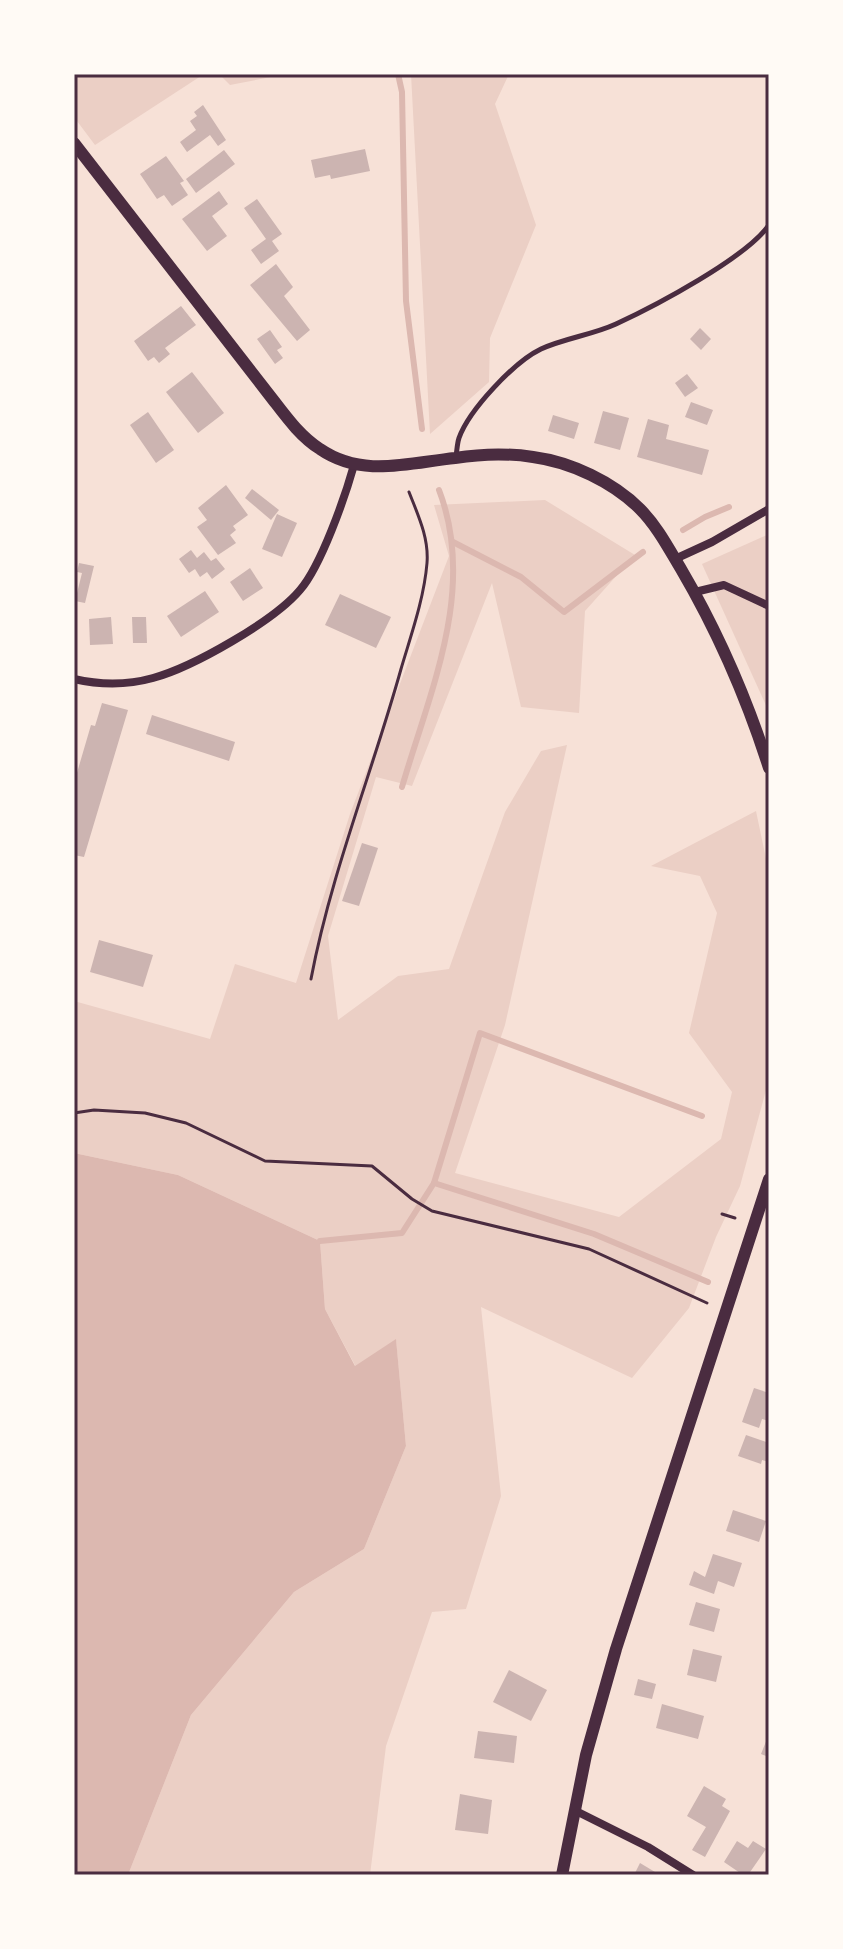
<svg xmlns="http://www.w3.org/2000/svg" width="843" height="1949" viewBox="0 0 843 1949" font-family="'Exo 2',sans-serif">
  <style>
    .green { fill: #ebcfc5 }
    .water { fill: #dcb8b0 }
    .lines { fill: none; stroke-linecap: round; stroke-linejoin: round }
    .stream { stroke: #dcb8b0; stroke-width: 6 }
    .building { fill: #ccb4b1 }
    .path { stroke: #4a2c40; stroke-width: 3 }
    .service { stroke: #4a2c40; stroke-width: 5 }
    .minor { stroke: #4a2c40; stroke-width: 8 }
    .secondary { stroke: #4a2c40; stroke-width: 12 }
    .neatline { fill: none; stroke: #4a2c40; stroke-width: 3 }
  </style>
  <rect width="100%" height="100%" fill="#f7e1d7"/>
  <!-- green -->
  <g class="green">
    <path d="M74 74H204L95 145 74 117Z"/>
    <path d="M219 74H286L230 85Z"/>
    <path d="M411 74H509L495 104 536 225 490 338 489 382 430 434Z"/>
    <path d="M545 500 635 555 585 611 579 713 521 707 492 583 412 786 376 777 328 936 338 1020 398 976 449 969 505 812 541 751 567 745 505 1025 455 1173 619 1217 721 1139 732 1092 689 1033 717 913 700 876 651 866 756 811 769 873V1079L740 1186 716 1237 689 1308 632 1378 481 1307 501 1496 466 1609 432 1612 386 1746 370 1875H128L191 1715 294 1592 364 1549 406 1446 396 1340 356 1367 325 1309 320 1241 178 1175 74 1153V1001L210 1039 235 964 296 983 350 814 449 556 434 505Z"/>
    <path d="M769 534V712L702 564Z"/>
  </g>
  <!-- water -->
  <path class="water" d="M74 1153 178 1175 320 1241 325 1309 355 1366 396 1339 406 1446 364 1549 294 1592 191 1715 128 1875H74Z"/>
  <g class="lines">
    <!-- stream -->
    <g class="stream">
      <path d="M398 74 402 92 406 301 422 429"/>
      <path d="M683 530 705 517 729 507"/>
      <path d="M453 542 521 577 564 612 643 552"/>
      <path d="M402 787C430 691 477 589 439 490"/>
      <path d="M434 1183 480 1033 702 1116"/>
      <path d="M320 1241 402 1233 434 1183 594 1234 708 1282"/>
    </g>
  </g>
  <!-- building -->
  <g class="building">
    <path d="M203 105 226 140 218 146 210 135 187 152 180 142 196 130 190 121 197 116 194 112Z"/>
    <path d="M365 149 370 171 331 179 330 175 315 178 311 160Z"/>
    <path d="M224 150 235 164 196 193 186 179Z"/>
    <path d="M166 156 184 181 180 183 188 195 172 206 164 195 157 199 140 174Z"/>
    <path d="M219 191 228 204 212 216 227 236 207 251 182 219Z"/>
    <path d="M257 199 282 234 272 241 279 251 261 264 251 250 266 239 244 208Z"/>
    <path d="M276 264 293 287 284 296 310 330 297 341 250 285Z"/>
    <path d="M181 306 196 325 165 348 170 354 159 363 154 357 148 361 134 341Z"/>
    <path d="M700 328 711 339 701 350 690 339Z"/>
    <path d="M270 330 282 347 277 350 283 358 275 364 257 339Z"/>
    <path d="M192 372 224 413 198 433 166 392Z"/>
    <path d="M687 374 698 388 685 397 675 383Z"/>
    <path d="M691 402 713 410 707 425 685 417Z"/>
    <path d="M603 411 629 418 620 450 594 443Z"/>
    <path d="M148 412 174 450 156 463 130 425Z"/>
    <path d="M553 415 579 423 574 439 548 431Z"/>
    <path d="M648 419 669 425 666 439 709 450 702 475 637 457Z"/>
    <path d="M226 485 248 515 233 526 236 530 230 535 236 543 218 555 197 527 207 520 198 508Z"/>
    <path d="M252 489 279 510 271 520 245 498Z"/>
    <path d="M277 514 297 523 282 557 262 549Z"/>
    <path d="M191 550 197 558 204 552 211 561 216 558 225 569 212 579 207 572 200 577 195 569 189 573 179 559Z"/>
    <path d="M79 563 94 566 85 603 75 601 82 573 77 572Z"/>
    <path d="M250 568 263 588 243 601 230 582Z"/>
    <path d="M205 591 219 612 181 637 167 616Z"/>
    <path d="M340 594 391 617 376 648 325 625Z"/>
    <path d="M111 617 113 644 90 645 89 619Z"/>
    <path d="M132 617H146L147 643H133Z"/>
    <path d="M102 703 128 710 84 857 74 855V783L91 725 95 726Z"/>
    <path d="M152 715 235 742 229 761 146 734Z"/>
    <path d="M362 843 378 848 359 906 342 901Z"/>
    <path d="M99 940 153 955 143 987 90 972Z"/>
    <path d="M754 1388 769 1393V1421L762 1419 759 1428 742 1422Z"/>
    <path d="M746 1435 769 1443V1462L762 1460 761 1464 738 1456Z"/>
    <path d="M733 1510 766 1521 759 1542 726 1531Z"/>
    <path d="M713 1554 742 1563 734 1587 718 1581 714 1594 689 1585 694 1571 705 1577Z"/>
    <path d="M696 1602 720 1609 714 1632 689 1625Z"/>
    <path d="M693 1649 722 1656 716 1682 687 1675Z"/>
    <path d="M509 1670 547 1690 531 1721 493 1702Z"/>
    <path d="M638 1679 656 1684 652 1699 634 1695Z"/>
    <path d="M662 1704 704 1716 698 1739 656 1728Z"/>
    <path d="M478 1731 517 1736 514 1763 474 1758Z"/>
    <path d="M769 1734V1757L761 1754Z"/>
    <path d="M704 1786 726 1799 722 1806 730 1811 705 1857 692 1850 706 1827 687 1816Z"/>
    <path d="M460 1794 492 1800 488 1834 455 1830Z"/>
    <path d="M737 1841 748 1848 753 1841 766 1849 748 1875H743L724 1862Z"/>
    <path d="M640 1863 660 1875H634Z"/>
  </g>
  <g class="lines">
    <!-- path -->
    <g class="path">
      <path d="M311 979C331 873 372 773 401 669 411 635 424 599 427 563 429 538 418 515 409 492"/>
      <path d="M74 1113 94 1110 145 1113 186 1123 265 1161 372 1166 412 1199 432 1211 589 1249 707 1303"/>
      <path d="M722 1214 735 1218"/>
    </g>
    <!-- service -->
    <path class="service" d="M456 456C457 451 457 444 459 438 469 410 514 362 541 349 565 338 592 335 616 324 655 306 746 258 769 225"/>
    <!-- minor -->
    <g class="minor">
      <path d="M675 559 712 542 769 509"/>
      <path d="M695 592 724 585 769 606"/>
      <path d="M74 679C100 685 128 685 153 678 193 667 274 621 300 590 321 566 345 497 354 465"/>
      <path d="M574 1810 648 1847 693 1875"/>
    </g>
    <!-- secondary -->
    <g class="secondary">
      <path d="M74 143 274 401C287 418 301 437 320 449 362 478 408 463 455 458 480 454 507 453 533 457 571 462 613 482 640 509 657 526 669 549 681 569 718 632 747 699 769 768"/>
      <path d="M562 1875 586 1755 616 1649 769 1179"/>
    </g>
  </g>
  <!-- border -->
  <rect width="843" height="1949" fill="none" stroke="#fffaf5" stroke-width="152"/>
  <rect x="76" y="76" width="691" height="1797" class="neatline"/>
</svg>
